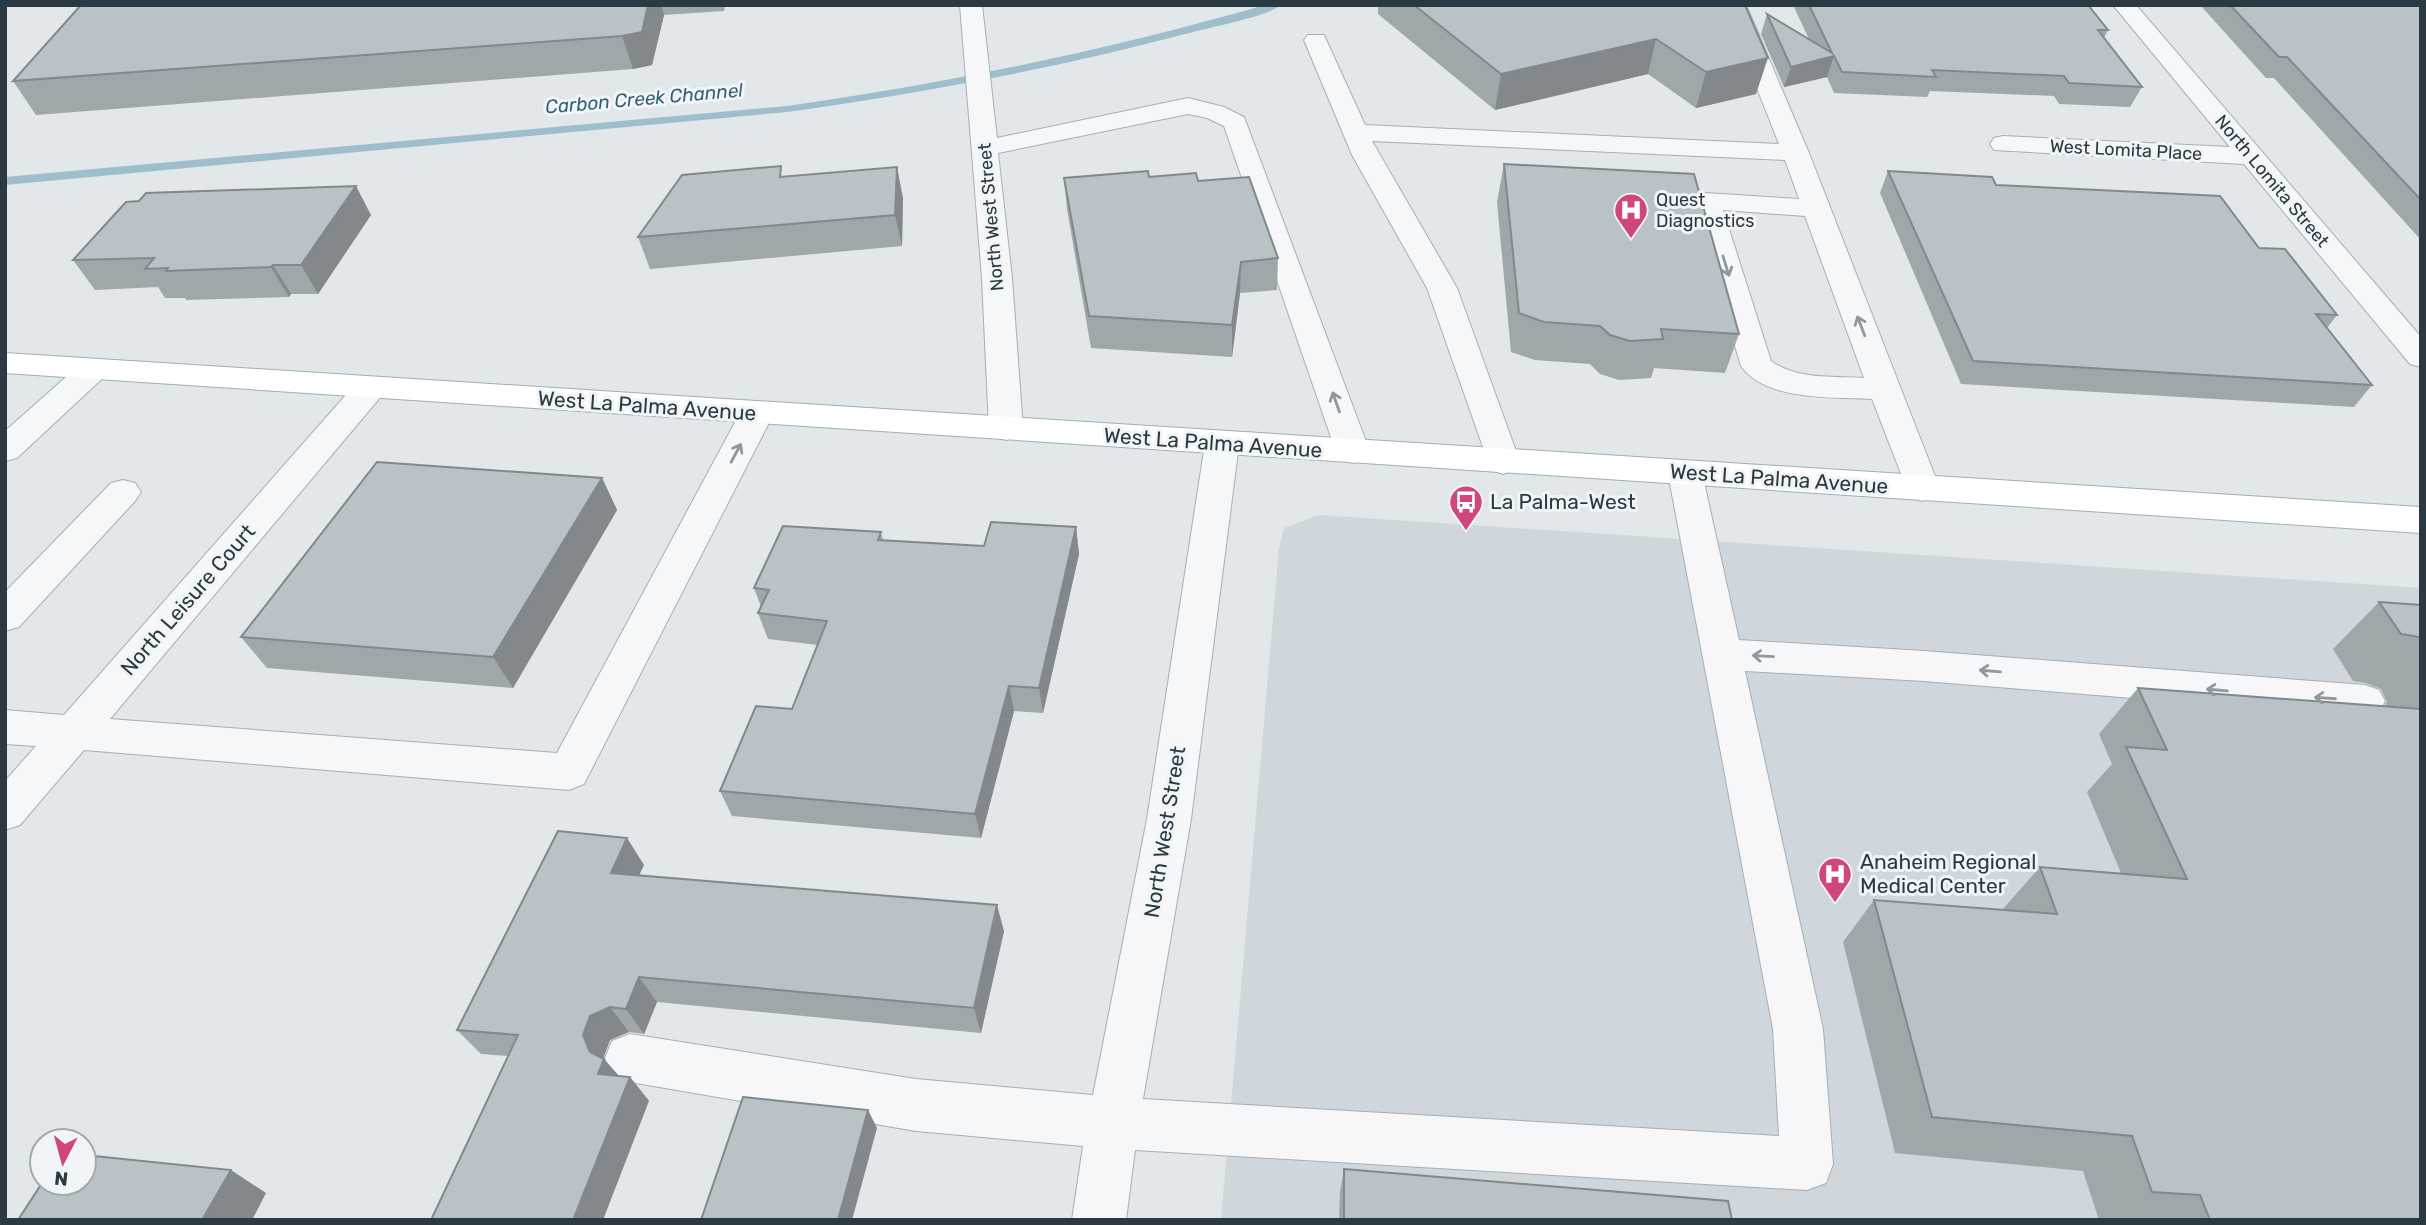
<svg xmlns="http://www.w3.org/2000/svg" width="2426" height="1225" viewBox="0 0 2426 1225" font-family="Rubik,sans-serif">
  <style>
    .built { fill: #d0d7dc }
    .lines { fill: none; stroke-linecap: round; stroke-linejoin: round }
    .stream { fill: #9dbeca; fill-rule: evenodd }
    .minor-casing { stroke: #a7afb4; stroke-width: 2 }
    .major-casing { stroke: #a1aeb6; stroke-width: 2 }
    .minor { fill: #f5f7f8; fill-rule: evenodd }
    .major { fill: #fff; fill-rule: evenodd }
    .wall { fill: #9fa7ab }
    .shaded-wall { fill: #82888b }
    .building { fill: #b9c2c7; stroke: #82888b; stroke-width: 2 }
    .oneway { stroke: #90989d }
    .labels { text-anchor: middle; stroke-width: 6; stroke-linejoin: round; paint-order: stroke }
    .far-street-label { font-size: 18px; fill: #2a3942; stroke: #f1f5f8 }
    .far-poi-label { font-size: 18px; fill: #2a3942; stroke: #f1f5f8; text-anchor: start }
    .far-water-label { font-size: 19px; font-style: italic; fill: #346176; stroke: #f1f5f8 }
    .street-label { font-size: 21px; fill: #2a3942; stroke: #f1f5f8 }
    .poi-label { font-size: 21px; fill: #2a3942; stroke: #f1f5f8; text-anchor: start }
  </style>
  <rect width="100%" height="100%" fill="#e2e7ea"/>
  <!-- built -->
  <path class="built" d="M1319 515 2421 588V1220H1221L1279 548 1284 528Z"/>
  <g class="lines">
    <!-- stream -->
    <path class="stream" d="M1265 5H1282C1262 18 1210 27 1185 34 1054 69 921 93 787 112L5 185V177L787 106C949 83 1108 50 1265 5Z"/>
    <!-- minor casing -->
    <g class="minor-casing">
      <g id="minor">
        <path d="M960 5H982L997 138 1188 98 1224 107 1244 117 1370 452 1365 460 1353 463 1341 460 1336 452 1224 126 1207 118 1188 114 998 153 1012 278 1023 429 1018 437 1006 440 994 437 989 429 982 278Z"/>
        <path d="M1724 5H1746L1809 153 1940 489 1934 497 1922 501 1910 497 1872 399C1833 397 1765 401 1741 366L1692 201 1696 195 1706 193 1799 199 1785 160 1372 141 1457 288 1520 462 1515 470 1503 474 1491 470 1427 288 1352 155 1304 40 1308 35H1324L1365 125 1779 144ZM1723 210 1805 216 1864 378C1833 376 1798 380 1771 361Z"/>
        <path d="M2113 5H2136L2421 337V367L2410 364 2244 164 1994 150 1990 144 1994 138 2003 136 2230 147Z"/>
        <path d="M94 359 105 362 110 369 105 376 17 458 5 461V431L83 362Z"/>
        <path d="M371 377 383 380 387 387 383 394 110 719 557 753 740 413 745 405 757 402 769 405 774 413 584 784 569 790 84 750 20 825 5 830V781L36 746 5 744V710L64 715 359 380Z"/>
        <path d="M1222 433 1234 436 1239 444 1191 819 1143 1099 1779 1136 1773 1029 1668 473 1673 465 1685 461 1697 465 1702 473 1739 640 1924 651 2365 685 2379 690 2385 701 2379 712 2365 717 1924 681 1745 671 1823 1029 1833 1164 1826 1183 1807 1190 1135 1150 1126 1220H1072L1083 1146 916 1131 630 1082 612 1075 605 1058 612 1041 630 1034 916 1079 1093 1095 1147 819 1205 444 1210 436Z"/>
        <path d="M123 480 135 483 141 492 135 501 19 627 5 631V592L111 483Z"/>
      </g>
    </g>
    <!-- major casing -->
    <g class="major-casing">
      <path id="major" d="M5 353 2421 507V533L5 373Z"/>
    </g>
    <!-- minor -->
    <use href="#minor" class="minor"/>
    <!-- major -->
    <use href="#major" class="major"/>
  </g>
  <!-- wall -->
  <g class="wall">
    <path d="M81 5H725L724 11 664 15 652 65 633 69 36 115 13 81Z"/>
    <path d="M1378 5H1745L1756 94 1696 108 1648 74 1495 110 1378 14Z"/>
    <path d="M1793 5H2088L2108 30 2104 38 2142 87 2130 107 2059 104 2054 96 1930 91 1927 97 1834 93 1827 77 1784 87 1761 34 1767 14 1809 39Z"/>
    <path d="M2200 5H2421V240L2274 78H2266Z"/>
    <path d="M1504 164 1739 334 1725 373 1654 368 1651 378 1619 380 1600 374 1590 364 1535 360 1511 352 1497 202Z"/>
    <path d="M1888 171 1996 185 2259 248 2337 315 2327 328 2372 385 2354 407 1961 384 1880 193Z"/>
    <path d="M783 177 903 198 902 246 650 269 638 237Z"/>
    <path d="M1149 177 1198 181 1278 258 1277 290 1240 293 1232 357 1091 348 1067 209 1064 178Z"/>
    <path d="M371 215 318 294H291L289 297 186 300 185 298H165L158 287 95 290 73 260Z"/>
    <path d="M602 478 617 510 513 688 267 668 241 637Z"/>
    <path d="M1076 527 1079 554 1043 713 1014 711 981 838 732 816 720 791 792 709 818 645 768 639 758 613 761 607 754 588 881 532 883 540 984 546Z"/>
    <path d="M2379 602 2421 605V1220H2099L2083 1171 1895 1153 1843 942 1874 900 2002 910 2040 867 2121 873 2087 792 2112 764 2099 734 2138 688 2385 706 2387 702 2381 689 2366 683 2353 681 2333 649Z"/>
    <path d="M644 865 639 875 1004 931 981 1033 657 1002 644 1034 629 1032 610 1040 603 1058 619 1076 630 1077 649 1101 508 1056 481 1054 457 1030Z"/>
    <path d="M1344 1169 1732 1220H1339L1340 1192Z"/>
  </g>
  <!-- shaded-wall -->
  <g class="shaded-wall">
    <path d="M648 5H661L664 15 652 65 633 69 622 36Z"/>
    <path d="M1656 39 1648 74 1495 110 1501 74Z"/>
    <path d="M1834 56 1827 77 1784 87 1791 67Z"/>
    <path d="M1768 58 1756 94 1696 108 1706 72Z"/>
    <path d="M897 167 903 198 902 246 895 215Z"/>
    <path d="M356 186 371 215 318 294 301 265Z"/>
    <path d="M1241 262 1240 293 1232 357V325Z"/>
    <path d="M273 265 291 294 289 297 271 267Z"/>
    <path d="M602 478 617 510 513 688 493 657Z"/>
    <path d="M1076 527 1079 554 1043 713 1039 688Z"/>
    <path d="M1009 686 1014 711 981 838 975 814Z"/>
    <path d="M627 838 644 865 628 899 611 873Z"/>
    <path d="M997 905 1004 931 981 1033 974 1008Z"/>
    <path d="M639 977 657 1002 644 1034 626 1009Z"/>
    <path d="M610 1007 629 1032 610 1040 603 1059H604L624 1082 598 1074 583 1035 590 1016Z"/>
    <path d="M630 1077 649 1101 603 1220H573Z"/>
    <path d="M868 1110 877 1128 852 1220H838Z"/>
    <path d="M231 1170 266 1193 252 1220H202Z"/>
  </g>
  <!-- building -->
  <g class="building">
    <path d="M81 5H648L642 32 622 36 13 81Z"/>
    <path d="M1414 5H1745L1768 58 1706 72 1656 39 1501 74Z"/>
    <path d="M1809 5H2088L2108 30H2098L2142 87 2069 83 2064 76 1932 70 1936 77 1842 72 1834 56 1791 67 1767 14 1832 53Z"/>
    <path d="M2230 5H2421V200L2287 57H2279Z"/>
    <path d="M1504 164 1694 174 1739 334 1661 329 1663 339 1630 341 1610 335 1600 326 1544 322 1519 313Z"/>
    <path d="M781 166 780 177 897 167 895 215 638 237 682 175Z"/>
    <path d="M1148 171 1149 177 1196 173 1198 181 1249 177 1278 258 1241 262 1232 325 1089 316 1064 178Z"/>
    <path d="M1888 171 1992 177 1996 185 2220 196 2259 248 2285 249 2337 315 2316 314 2372 385 1973 361Z"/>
    <path d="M356 186 301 265H273L271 267 166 271 168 268 145 269 154 258 73 260 126 202 139 201 146 193Z"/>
    <path d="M377 462 602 478 493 657 241 637Z"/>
    <path d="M991 522 1076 527 1039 688 1009 686 975 814 720 791 756 706 792 709 827 621 758 613 769 590 754 588 783 526 881 532 878 540 984 546Z"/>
    <path d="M2379 602 2421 605V638L2414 636 2401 634Z"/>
    <path d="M2138 688 2421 709V1220H2210L2200 1195 2152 1192 2132 1136 1932 1117 1874 900 2057 914 2040 867 2187 879 2126 747 2167 750Z"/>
    <path d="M558 831 627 838 611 873 997 905 974 1008 639 977 626 1009 610 1007 590 1016 583 1035 590 1052 604 1059 598 1074 630 1077 573 1220H431L518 1035 457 1030Z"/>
    <path d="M743 1097 868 1110 838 1220H701Z"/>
    <path d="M84 1155 231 1170 202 1220H18L42 1183H84Z"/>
    <path d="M1344 1169 1728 1201 1732 1220H1344Z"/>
  </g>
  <!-- one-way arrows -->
  <defs><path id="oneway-shaft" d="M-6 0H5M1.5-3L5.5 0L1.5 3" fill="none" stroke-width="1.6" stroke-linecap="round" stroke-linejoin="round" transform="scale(1.75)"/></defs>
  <g class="oneway">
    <use href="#oneway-shaft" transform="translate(1726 266) rotate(73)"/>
    <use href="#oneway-shaft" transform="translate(1861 326) rotate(-111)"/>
    <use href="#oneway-shaft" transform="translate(1336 402) rotate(-109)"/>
    <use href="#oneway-shaft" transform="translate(736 453) rotate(-62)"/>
    <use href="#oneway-shaft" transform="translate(1763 656) rotate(-177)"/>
    <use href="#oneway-shaft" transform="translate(1990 671) rotate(-175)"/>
    <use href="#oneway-shaft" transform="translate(2217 690) rotate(-175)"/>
    <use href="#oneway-shaft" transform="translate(2325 698) rotate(-176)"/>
  </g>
  <!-- icons -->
  <defs>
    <g id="hospital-pin" transform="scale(1.75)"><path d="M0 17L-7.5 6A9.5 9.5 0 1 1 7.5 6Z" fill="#cf477c" stroke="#f1f5f8"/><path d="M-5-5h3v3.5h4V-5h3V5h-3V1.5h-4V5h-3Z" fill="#fff"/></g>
    <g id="bus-pin" transform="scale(1.75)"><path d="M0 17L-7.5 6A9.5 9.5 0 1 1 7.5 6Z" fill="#cf477c" stroke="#f1f5f8"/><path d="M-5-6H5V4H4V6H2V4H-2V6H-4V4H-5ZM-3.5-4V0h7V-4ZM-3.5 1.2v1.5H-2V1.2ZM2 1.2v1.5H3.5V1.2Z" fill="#fff"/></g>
  </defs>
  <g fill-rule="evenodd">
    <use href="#hospital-pin" x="1631" y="210"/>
    <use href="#bus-pin" x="1466" y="502"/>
    <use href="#hospital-pin" x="1835" y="874"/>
  </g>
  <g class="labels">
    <!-- far-street labels -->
    <g class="far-street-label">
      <text transform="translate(2126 150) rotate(3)" y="6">West Lomita Place</text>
      <text transform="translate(2272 181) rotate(50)" y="6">North Lomita Street</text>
      <text transform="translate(991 217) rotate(-95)" y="6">North West Street</text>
    </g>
    <!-- far-poi labels -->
    <g class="far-poi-label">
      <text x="1656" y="206">Quest<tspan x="1656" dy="21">Diagnostics</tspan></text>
    </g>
    <!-- far-water labels -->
    <g class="far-water-label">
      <text transform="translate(644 98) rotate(-5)" y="7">Carbon Creek Channel</text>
    </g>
    <!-- street labels -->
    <g class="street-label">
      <text transform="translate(647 406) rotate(4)" y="7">West La Palma Avenue</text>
      <text transform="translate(1213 443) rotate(4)" y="7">West La Palma Avenue</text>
      <text transform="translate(1779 479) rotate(4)" y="7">West La Palma Avenue</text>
      <text transform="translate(188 600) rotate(-49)" y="7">North Leisure Court</text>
      <text transform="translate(1165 832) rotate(-81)" y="7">North West Street</text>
    </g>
    <!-- poi labels -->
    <g class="poi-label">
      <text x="1490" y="509">La Palma-West</text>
      <text x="1860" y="869">Anaheim Regional<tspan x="1860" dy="24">Medical Center</tspan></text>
    </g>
  </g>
  <!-- border -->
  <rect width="2426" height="1225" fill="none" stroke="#2a3942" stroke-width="14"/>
  <!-- north arrow -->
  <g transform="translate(63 1162) rotate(186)"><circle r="33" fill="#f1f5f8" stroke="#a1aaaf" stroke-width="2"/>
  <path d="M0-5L12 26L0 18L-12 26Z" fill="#cf477c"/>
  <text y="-10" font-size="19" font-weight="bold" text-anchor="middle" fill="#2a3942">N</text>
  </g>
</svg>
